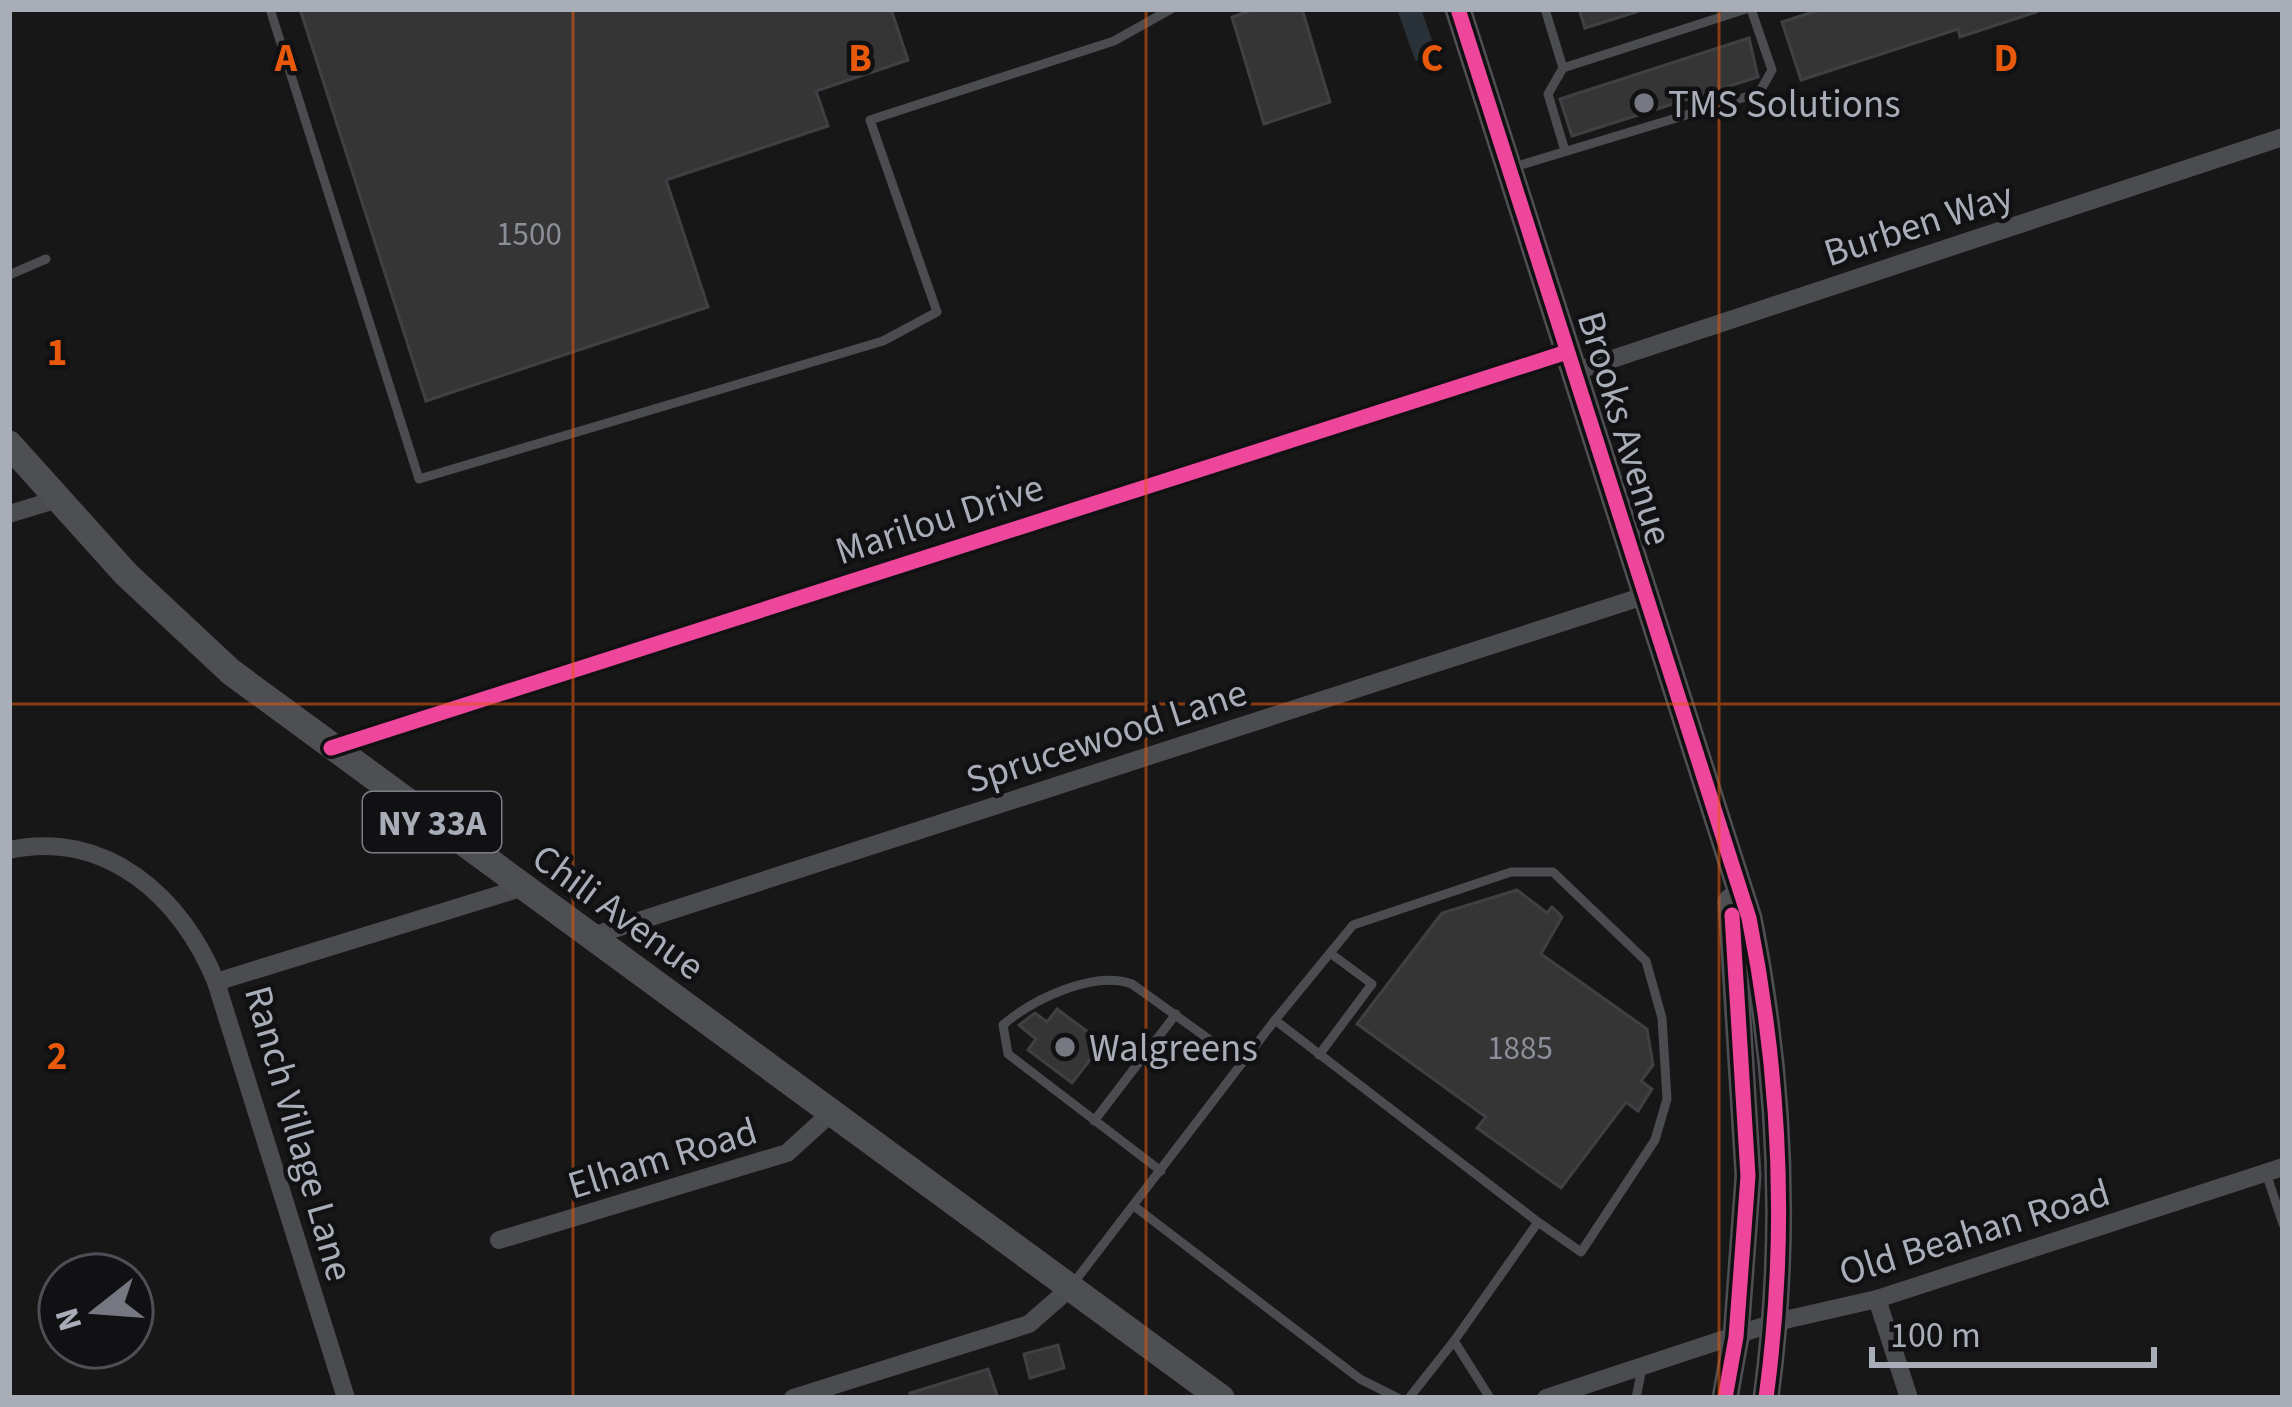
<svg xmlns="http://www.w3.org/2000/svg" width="2292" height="1407" viewBox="0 0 2292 1407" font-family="'Source Sans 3',sans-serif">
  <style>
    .water { fill: #2a3239 }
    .building { fill: #353536; stroke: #3f4043; stroke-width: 3 }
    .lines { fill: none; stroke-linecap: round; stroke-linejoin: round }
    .lane { stroke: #4b4c50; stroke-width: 9 }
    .street { stroke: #4b4c50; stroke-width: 18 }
    .primary { stroke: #4d4f52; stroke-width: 27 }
    .cycleway-casing { stroke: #111113; stroke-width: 22 }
    .cycleway { stroke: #ed469a; stroke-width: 15 }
    .grid { fill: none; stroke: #e8590c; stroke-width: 3; stroke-opacity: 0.55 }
    .poi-dot { fill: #757880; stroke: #111113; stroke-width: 4.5 }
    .labels { text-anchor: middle; stroke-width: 9; stroke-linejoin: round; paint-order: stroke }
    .number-label { font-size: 33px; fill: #8b8f98 }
    .shield { fill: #111113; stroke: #7b7e86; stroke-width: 3 }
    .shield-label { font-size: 36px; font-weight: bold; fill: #a8adb8 }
    .poi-label { font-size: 39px; fill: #a8adb8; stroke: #111113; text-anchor: start }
    .street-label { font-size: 39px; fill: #a8adb8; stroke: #111113 }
    .grid-label { font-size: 39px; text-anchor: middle; font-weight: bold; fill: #e8590c; stroke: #111113; stroke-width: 9; stroke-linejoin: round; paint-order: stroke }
  </style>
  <rect width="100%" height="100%" fill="#171717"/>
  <!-- water -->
  <path class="water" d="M1397 9H1421L1433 43V63L1415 60Z"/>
  <!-- building -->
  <g class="building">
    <path d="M300 9H891L908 60 816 91 828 126 666 180 708 307 426 401Z"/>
    <path d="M1256 9H1302L1330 102 1264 124 1232 17Z"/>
    <path d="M1579 9H1635L1636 12 1585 28Z"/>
    <path d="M1822 9H2035L2036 12 1960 37 1958 29 1801 80 1782 22Z"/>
    <path d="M1749 38 1758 77 1572 136 1560 99Z"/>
    <path d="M1517 890 1547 913 1552 907 1562 917 1541 954 1647 1029 1653 1065 1641 1081 1652 1089 1638 1111 1626 1102 1561 1188 1477 1128 1486 1117 1357 1024 1442 913Z"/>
    <path d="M1057 1009 1103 1043 1072 1083 1028 1050 1036 1039 1019 1025 1035 1013 1047 1022Z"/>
    <path d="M1058 1345 1064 1368 1030 1378 1024 1354Z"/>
    <path d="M988 1369 998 1398H911L910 1393Z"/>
  </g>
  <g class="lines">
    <!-- lane -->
    <g class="lane">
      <path d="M270 9 419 479 883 341 937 312 870 120 1114 41 1171 9"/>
      <path d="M1545 9 1563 68 1548 94 1565 151"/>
      <path d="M1563 68 1746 9"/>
      <path d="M1514 167 1759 93 1772 70 1751 9"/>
      <path d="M9 275 46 259"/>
      <path d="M1275 1020 1353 925 1511 872H1553L1646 961 1662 1018 1667 1099 1655 1140 1581 1252 1538 1222"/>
      <path d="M1319 1055 1372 984 1330 953"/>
      <path d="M1094 1121 1176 1014"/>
      <path d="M1161 1171 1008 1054 1003 1025C1033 999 1094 970 1132 984L1242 1063"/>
      <path d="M2266 1173 2283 1224"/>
      <path d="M1134 1206 1360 1379 1398 1398"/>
      <path d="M1072 1285 1275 1020 1538 1222 1454 1341 1490 1398"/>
      <path d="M1409 1398 1454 1341"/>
      <path d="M1636 1398 1642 1368"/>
    </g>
    <!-- street -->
    <g class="street">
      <path d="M1573 372 2283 137"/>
      <path d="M9 514 58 499"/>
      <path d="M331 748 1567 352"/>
      <path d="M9 850C106 829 182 897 216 982L346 1398"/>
      <path d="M589 937 1644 596"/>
      <path d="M216 982 521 888"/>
      <path d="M499 1240 787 1153 831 1113"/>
      <path d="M1877 1299 1909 1398"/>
      <path d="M793 1398 1029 1324 1069 1289"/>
      <path d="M1546 1398 1776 1322 1877 1299 2283 1167"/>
    </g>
    <!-- primary -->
    <g class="primary">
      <path d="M1458 9 1749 918C1781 1078 1788 1236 1766 1398"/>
      <path d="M9 444 126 574 231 672 1221 1398"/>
      <path d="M1725 1398 1736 1337 1748 1176 1731 902"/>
    </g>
    <!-- cycleway casing -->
    <g class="cycleway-casing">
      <g id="cycleway">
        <path d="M1458 9 1749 918C1781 1078 1788 1236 1766 1398"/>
        <path d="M331 748 1567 352"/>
        <path d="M1725 1398 1736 1337 1748 1176 1732 915"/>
      </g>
    </g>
    <!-- cycleway -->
    <use href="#cycleway" class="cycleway"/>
  </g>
  <!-- grid -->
  <path class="grid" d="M573 9V1398M1146 9V1398M1719 9V1398M9 704H2283"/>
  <!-- markers -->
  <g class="poi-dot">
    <circle cx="1644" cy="103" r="12"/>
    <circle cx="1065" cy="1047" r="12"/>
  </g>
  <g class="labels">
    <!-- number labels -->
    <g class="number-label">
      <text x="529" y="245">1500</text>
      <text x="1520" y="1059">1885</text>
    </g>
    <!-- shield labels -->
    <rect class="shield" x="363" y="792" width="138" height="60" rx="9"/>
    <g class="shield-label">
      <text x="432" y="835">NY 33A</text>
    </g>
    <!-- poi labels -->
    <g class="poi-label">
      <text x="1668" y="117">TMS Solutions</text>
      <text x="1089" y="1061">Walgreens</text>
    </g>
    <!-- street labels -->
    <g class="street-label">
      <text transform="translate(1918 223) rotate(-18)" y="14">Burben Way</text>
      <text transform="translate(1626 428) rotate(73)" y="14">Brooks Avenue</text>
      <text transform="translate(939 518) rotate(-18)" y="14">Marilou Drive</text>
      <text transform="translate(1106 735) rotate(-18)" y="14">Sprucewood Lane</text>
      <text transform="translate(619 911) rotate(36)" y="14">Chili Avenue</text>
      <text transform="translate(300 1133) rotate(74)" y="14">Ranch Village Lane</text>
      <text transform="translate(662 1157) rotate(-17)" y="14">Elham Road</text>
      <text transform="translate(1974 1231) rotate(-17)" y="14">Old Beahan Road</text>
    </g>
  </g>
  <g class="grid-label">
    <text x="286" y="71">A</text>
    <text x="860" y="71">B</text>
    <text x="1432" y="71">C</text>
    <text x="2006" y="71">D</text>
    <text x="57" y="365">1</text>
    <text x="57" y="1069">2</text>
  </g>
  <!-- border -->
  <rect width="2292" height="1407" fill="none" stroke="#a8adb8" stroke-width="24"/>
  <!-- north arrow -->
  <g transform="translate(96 1311) rotate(253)"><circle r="57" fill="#111113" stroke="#4d4f55" stroke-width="3"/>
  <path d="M0-9L21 45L0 30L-21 45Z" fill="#757880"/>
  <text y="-18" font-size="33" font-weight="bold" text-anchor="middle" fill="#a8adb8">N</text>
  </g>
  <!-- scale -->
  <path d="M1872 1347v18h282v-18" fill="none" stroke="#a8adb8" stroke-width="6"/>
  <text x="1890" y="1347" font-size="36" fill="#a8adb8" stroke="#111113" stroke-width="9" paint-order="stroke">100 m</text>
</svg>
